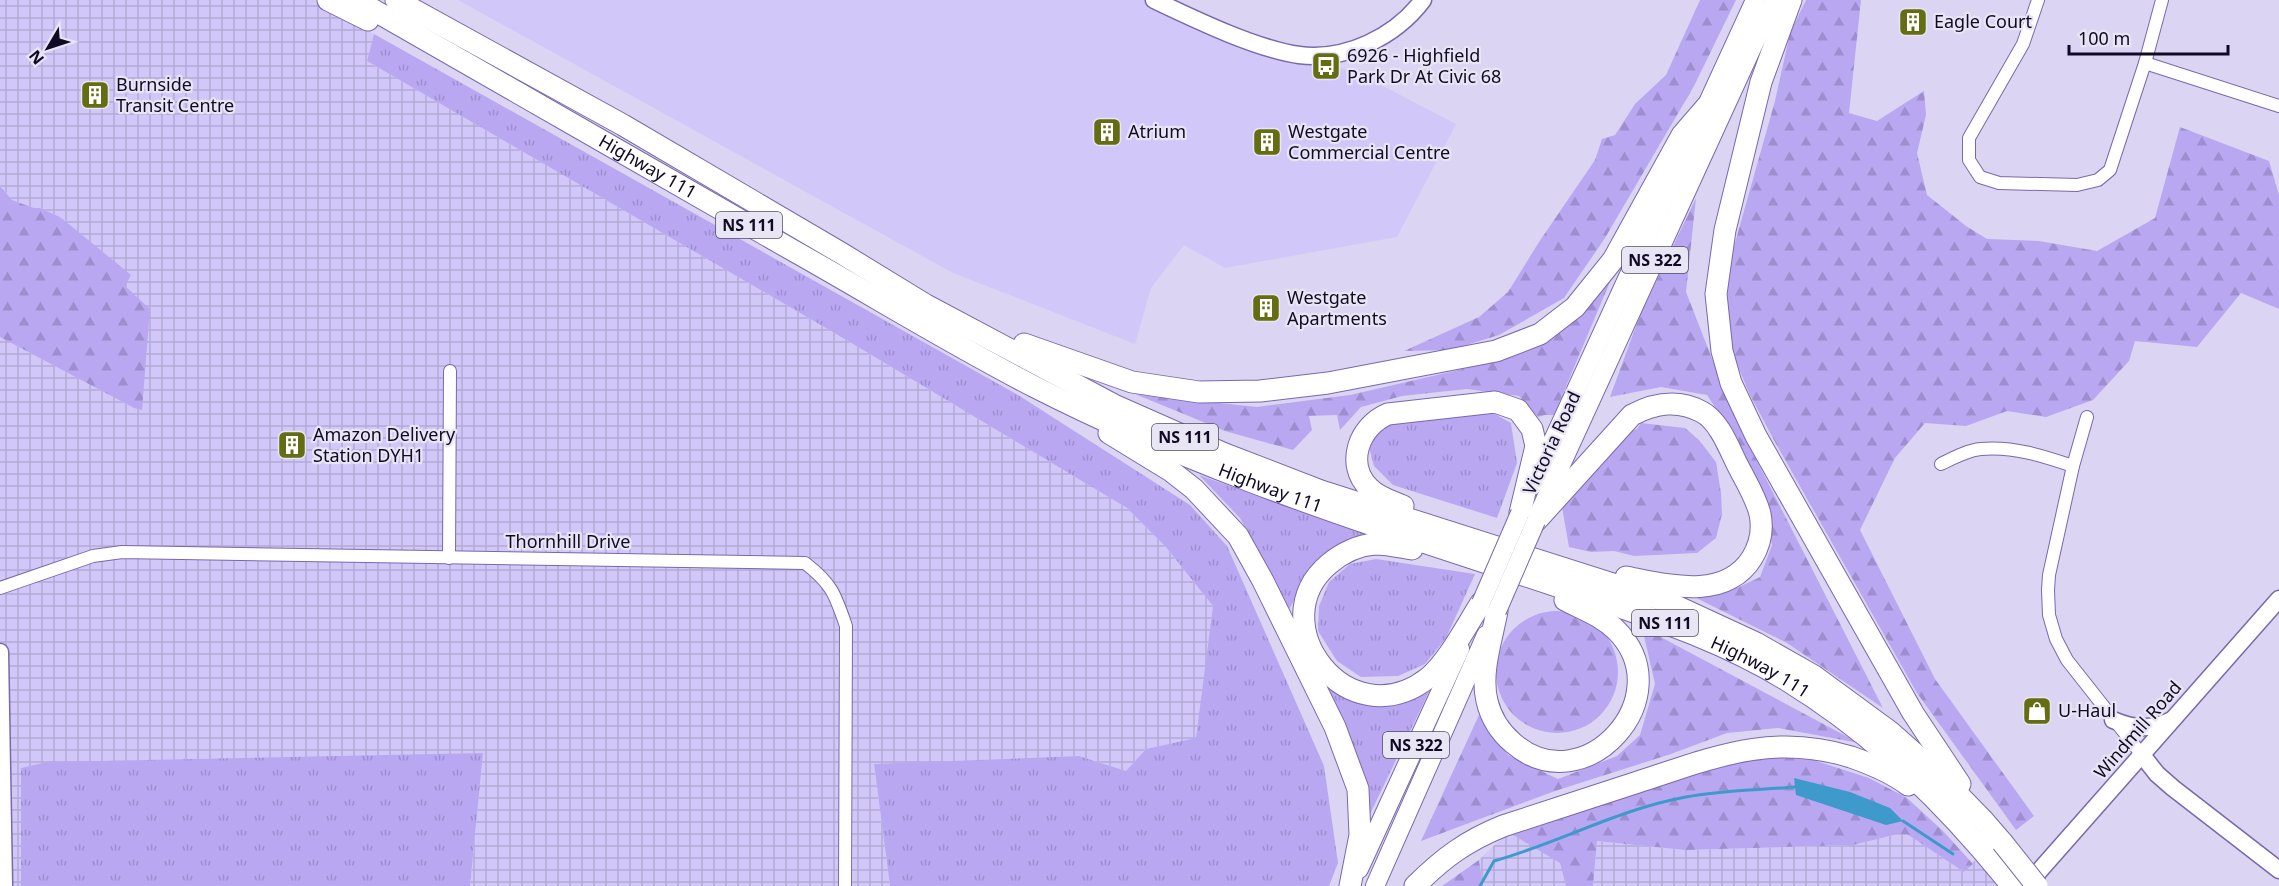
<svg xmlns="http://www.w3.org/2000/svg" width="2279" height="886" viewBox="0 0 2279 886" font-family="'Noto Sans',sans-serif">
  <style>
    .built { fill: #d2c7f9 }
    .industrial { fill: url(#industrial-grid) }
    .grass { fill: url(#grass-tufts) }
    .forest { fill: url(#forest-firs) }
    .water { fill: #3d9aca }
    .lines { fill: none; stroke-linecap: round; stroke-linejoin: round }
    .stream { stroke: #3d9aca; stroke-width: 3 }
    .street-casing { stroke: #7a68ac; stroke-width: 14 }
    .secondary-casing { stroke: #7a68ac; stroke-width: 19 }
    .primary-casing { stroke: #7a68ac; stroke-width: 20 }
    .highway-casing { stroke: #7a68ac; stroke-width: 23 }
    .street { stroke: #fff; stroke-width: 12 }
    .secondary { stroke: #fff; stroke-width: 16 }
    .primary { stroke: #fff; stroke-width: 18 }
    .highway { stroke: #fff; stroke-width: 21 }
    .primary-bridge-casing { stroke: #7a68ac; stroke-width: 20; stroke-linecap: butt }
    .highway-bridge-casing { stroke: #7a68ac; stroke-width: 23; stroke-linecap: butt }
    .primary-bridge { stroke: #fff; stroke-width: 18 }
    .highway-bridge { stroke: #fff; stroke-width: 21 }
    .labels { text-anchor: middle; stroke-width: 4.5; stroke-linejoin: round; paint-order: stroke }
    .shield { fill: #e8e5f4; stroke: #524c62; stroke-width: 1.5 }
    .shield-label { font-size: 16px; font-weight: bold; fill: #120a24 }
    .poi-label { font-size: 18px; fill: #120a24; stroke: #e8e5f4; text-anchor: start }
    .street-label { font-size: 18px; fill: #120a24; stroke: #e8e5f4 }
  </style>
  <defs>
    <pattern id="industrial-grid" width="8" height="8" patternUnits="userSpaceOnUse" patternTransform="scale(1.5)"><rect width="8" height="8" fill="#d2c7f9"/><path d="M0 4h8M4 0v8" fill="none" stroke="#b3aad5"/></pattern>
    <pattern id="grass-tufts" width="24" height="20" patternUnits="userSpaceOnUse" patternTransform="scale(1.5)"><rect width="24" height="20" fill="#b9a7f2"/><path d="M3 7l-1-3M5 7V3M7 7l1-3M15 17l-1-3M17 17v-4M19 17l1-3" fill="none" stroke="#9e8ecf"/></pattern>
    <pattern id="forest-firs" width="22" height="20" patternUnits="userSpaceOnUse" patternTransform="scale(1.5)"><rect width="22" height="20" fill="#b9a7f2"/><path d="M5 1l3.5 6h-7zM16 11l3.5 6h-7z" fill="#9e8ecf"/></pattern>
  </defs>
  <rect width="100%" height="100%" fill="#dbd5f3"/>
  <!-- built -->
  <path class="built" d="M458 0H1159L1265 45 1358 73 1456 124 1397 237 1225 268 1184 245 1151 288 1135 344 953 273Z"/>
  <!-- industrial -->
  <g class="industrial">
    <path d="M0 0H315L374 34 367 61 843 338 1127 508 1165 546 1213 606 1197 738 1146 749 1126 771 1079 756 874 765 890 886H470L483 753 21 768V886H0V337L134 408 142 409 125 286 60 217 40 208H34L12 200 0 186Z"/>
    <path d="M1508 832 1561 863 1566 886H1483L1479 860Z"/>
    <path d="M1898 834H1907L1964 872 1988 846 2020 886H1593L1597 841 1685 850 1853 845Z"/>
  </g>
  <!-- grass -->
  <g class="grass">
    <path d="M374 34 1018 395 1190 505 1227 546 1324 766 1338 863 1329 886H890L874 764 1079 756 1126 771 1146 749 1196 738 1213 606 1165 546 1127 508 843 338 367 61Z"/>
    <path d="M1493 413 1511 423 1517 463 1497 518 1393 485 1374 466 1369 447 1383 426 1444 414Z"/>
    <path d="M1199 475C1254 495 1310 511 1364 533L1317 563 1289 609 1240 518Z"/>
    <path d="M1376 559 1475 574 1446 638 1425 664 1398 676 1361 677 1337 661 1318 631 1319 606 1329 582 1350 564Z"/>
    <path d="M1319 679 1352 700 1392 703 1429 692 1369 816Z"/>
    <path d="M483 753 470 886H21V768L47 762Z"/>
  </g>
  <!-- forest -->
  <g class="forest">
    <path d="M1700 0H1736L1694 86 1605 238 1564 298 1499 335 1450 350 1404 351 1479 317 1508 292 1539 242 1595 160 1602 139 1615 135 1635 104 1666 75Z"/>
    <path d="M1806 0H1861L1849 113 1877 121 1924 91 1926 115 1917 153 1927 195 1966 226 1987 239 2039 241 2097 251 2155 218 2180 127 2269 161 2279 195V309L2241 293 2197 347 2135 341 2129 361 2093 400 2046 417 2007 411 1966 426 1925 423 1895 458 1860 530 1935 679 2034 816 2016 830 1917 693 1775 442 1750 395 1731 350 1726 308 1731 257 1775 101 1790 33Z"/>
    <path d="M0 186 12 200 34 208H40L60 217 131 275 125 286 150 309 142 410 134 408 0 337Z"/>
    <path d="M1696 198 1686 292 1736 420 1883 708 1787 643 1682 591C1721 596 1725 594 1760 577L1772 545 1761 490 1737 440 1707 395 1661 387 1610 397 1640 315Z"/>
    <path d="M1612 277 1554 415H1545L1538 417 1519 396 1467 389 1402 396 1361 407 1340 430 1337 415 1309 416 1312 430 1293 450 1225 431 1135 394 1257 407 1350 395 1476 366 1509 355Z"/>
    <path d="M1641 423 1685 428 1699 440 1716 462 1721 493 1722 514 1716 538 1697 553 1634 556 1614 551 1591 552 1569 547 1561 501 1627 432 1637 429Z"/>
    <circle cx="1557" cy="672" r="61"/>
    <path d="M1642 627 1859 743 1778 728 1727 733 1671 754 1555 791 1421 841 1479 715 1508 755 1558 779 1617 756 1640 735 1655 684Z"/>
    <path d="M1754 756 1804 757 1869 778 1907 798 1943 831 1973 864 1964 872 1907 834H1898L1853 845 1685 850 1597 841 1593 886H1566L1560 863 1508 832 1587 805Z"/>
    <path d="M1479 860 1483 886H1442Z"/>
  </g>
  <!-- water -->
  <path class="water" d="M1794 778 1850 792 1890 808 1903 821 1886 825 1796 795Z"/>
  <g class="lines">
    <!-- stream -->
    <g class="stream">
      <path d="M1903 821 1953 854"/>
      <path d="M1480 886 1494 861C1559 843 1619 809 1686 797 1721 790 1759 790 1795 787"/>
    </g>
    <!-- street casing -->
    <g class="street-casing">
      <g id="street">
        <path d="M2038 0 2023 44 1969 138V160L1980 177 1999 183 2077 185 2098 180 2110 170 2145 63 2162 0"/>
        <path d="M2145 63 2279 106"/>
        <path d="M2087 417 2073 466 2049 575 2048 590 2049 615 2056 639 2067 660 2142 755"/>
        <path d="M1941 464C1953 458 1968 450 1981 449 2013 446 2043 456 2073 466"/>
        <path d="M449 558 450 371"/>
        <path d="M0 588 93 556 122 552 805 563C832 584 835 594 846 626L845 886"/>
      </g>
    </g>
    <!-- secondary casing -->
    <g class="secondary-casing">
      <g id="secondary">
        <path d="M1154 0C1194 19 1256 49 1299 55 1346 61 1395 37 1423 0"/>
        <path d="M0 652 4 886"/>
        <path d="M2113 720C2134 729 2151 730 2172 720"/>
        <path d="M2142 755 2157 774 2173 788 2279 870"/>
        <path d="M2026 886 2279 599"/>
      </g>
    </g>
    <!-- primary casing -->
    <g class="primary-casing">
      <g id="primary">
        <path d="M1532 486 1755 0"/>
        <path d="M1540 511 1774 0"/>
        <path d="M1359 869 1460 649"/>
        <path d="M1375 886 1486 635"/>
      </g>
    </g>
    <!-- highway casing -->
    <g class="highway-casing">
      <g id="highway">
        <path d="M328 0 368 20"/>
        <path id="s1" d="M356 0C502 84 648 167 794 251 874 296 953 345 1035 387 1174 458 1321 509 1469 557 1512 571 1554 585 1596 599 1662 621 1728 644 1788 681 1877 736 1947 805 2012 886"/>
        <path d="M396 0 623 125 841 253 926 305 1114 405 1225 454 1321 491 1663 600 1756 643 1814 676 1889 731 1939 775 1983 820 2002 842"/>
        <path d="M1791 0 1761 82 1725 230 1716 294 1722 351 1731 383 1756 436 1913 713 1960 784"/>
        <path d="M1024 344 1132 382 1199 392 1260 391 1328 383 1496 351 1540 334 1575 307 1613 260 1682 135 1707 106"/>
        <path d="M1109 433 1171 471 1194 489 1238 536 1263 581 1335 727 1358 789 1360 835 1350 886"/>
        <path d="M1403 506C1391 501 1379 498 1369 488 1345 464 1359 426 1388 414L1495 402 1518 410 1532 429 1536 446 1520 513"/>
        <path d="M1536 521 1632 415C1655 403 1678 399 1702 412 1719 421 1729 448 1737 464 1745 480 1756 497 1760 514 1763 529 1760 545 1752 558 1725 601 1667 585 1626 577"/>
        <path d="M1412 549C1400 547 1387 544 1375 544 1359 545 1342 553 1329 564 1259 623 1348 740 1428 678 1447 663 1467 625 1481 603"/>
        <path d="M1497 611C1492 639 1480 672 1487 701 1491 718 1500 732 1513 743 1584 805 1683 696 1616 630 1602 616 1582 609 1565 600"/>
        <path d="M1415 886C1443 858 1466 841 1503 826 1548 811 1593 797 1638 782 1712 758 1772 732 1851 757 1871 764 1891 772 1908 785"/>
      </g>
    </g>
    <!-- street -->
    <use href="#street" class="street"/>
    <!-- secondary -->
    <use href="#secondary" class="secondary"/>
    <!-- primary -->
    <use href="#primary" class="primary"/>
    <!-- highway -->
    <use href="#highway" class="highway"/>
    <!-- primary-bridge casing -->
    <g class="primary-bridge-casing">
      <g id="primary-bridge">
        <path d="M1481 603 1520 513"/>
        <path d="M1497 611 1536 521"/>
      </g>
    </g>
    <!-- highway-bridge casing -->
    <g class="highway-bridge-casing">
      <path id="highway-bridge" d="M2002 842 2037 886"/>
    </g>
    <!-- primary-bridge -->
    <use href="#primary-bridge" class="primary-bridge"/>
    <!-- highway-bridge -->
    <use href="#highway-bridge" class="highway-bridge"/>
  </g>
  <!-- icons -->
  <defs>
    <g id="building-square" transform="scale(1.5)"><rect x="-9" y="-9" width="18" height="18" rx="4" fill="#656d13" stroke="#e8e5f4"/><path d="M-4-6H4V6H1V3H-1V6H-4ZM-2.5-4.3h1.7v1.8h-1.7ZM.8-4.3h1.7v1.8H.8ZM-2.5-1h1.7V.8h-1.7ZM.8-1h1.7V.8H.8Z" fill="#fff"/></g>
    <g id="bus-square" transform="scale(1.5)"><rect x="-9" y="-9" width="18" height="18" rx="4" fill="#656d13" stroke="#e8e5f4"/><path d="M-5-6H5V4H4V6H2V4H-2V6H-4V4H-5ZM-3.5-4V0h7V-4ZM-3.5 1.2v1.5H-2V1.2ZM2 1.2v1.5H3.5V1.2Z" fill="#fff"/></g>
    <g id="shop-square" transform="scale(1.5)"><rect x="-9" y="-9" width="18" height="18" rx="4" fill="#656d13" stroke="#e8e5f4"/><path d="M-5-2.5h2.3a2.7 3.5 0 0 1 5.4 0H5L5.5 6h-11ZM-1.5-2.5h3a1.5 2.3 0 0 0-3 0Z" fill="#fff"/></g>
  </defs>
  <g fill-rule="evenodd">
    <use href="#building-square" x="1913" y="22"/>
    <use href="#bus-square" x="1326" y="66"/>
    <use href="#building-square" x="95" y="95"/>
    <use href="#building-square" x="1107" y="132"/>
    <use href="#building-square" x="1267" y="142"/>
    <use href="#building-square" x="1266" y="308"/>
    <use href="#building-square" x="292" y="445"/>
    <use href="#shop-square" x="2037" y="711"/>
  </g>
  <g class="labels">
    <!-- shield labels -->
    <g class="shield">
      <rect x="716" y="212" width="66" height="26" rx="4.5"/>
      <rect x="1622" y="247" width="66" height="26" rx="4.5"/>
      <rect x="1152" y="424" width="66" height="26" rx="4.5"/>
      <rect x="1632" y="610" width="66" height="26" rx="4.5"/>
      <rect x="1383" y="732" width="66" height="26" rx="4.5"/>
    </g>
    <g class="shield-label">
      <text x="749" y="231">NS 111</text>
      <text x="1655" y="266">NS 322</text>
      <text x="1185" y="443">NS 111</text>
      <text x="1665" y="629">NS 111</text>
      <text x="1416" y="751">NS 322</text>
    </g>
    <!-- poi labels -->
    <g class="poi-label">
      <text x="1934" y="28">Eagle Court</text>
      <text x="1347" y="62">6926 - Highfield<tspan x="1347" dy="21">Park Dr At Civic 68</tspan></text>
      <text x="116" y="91">Burnside<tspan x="116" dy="21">Transit Centre</tspan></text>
      <text x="1128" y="138">Atrium</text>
      <text x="1288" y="138">Westgate<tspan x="1288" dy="21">Commercial Centre</tspan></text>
      <text x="1287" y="304">Westgate<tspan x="1287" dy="21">Apartments</tspan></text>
      <text x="313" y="441">Amazon Delivery<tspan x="313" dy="21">Station DYH1</tspan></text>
      <text x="2058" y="717">U-Haul</text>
    </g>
    <!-- street labels -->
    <g class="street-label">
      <text dy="6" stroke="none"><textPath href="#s1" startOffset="336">Highway 111</textPath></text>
      <text transform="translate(1552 443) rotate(-65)" y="6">Victoria Road</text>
      <text dy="6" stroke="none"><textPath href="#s1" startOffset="1038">Highway 111</textPath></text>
      <text x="568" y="548">Thornhill Drive</text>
      <text dy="6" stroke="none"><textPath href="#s1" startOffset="1560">Highway 111</textPath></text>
      <text transform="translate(2138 730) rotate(-49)" y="6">Windmill Road</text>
    </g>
  </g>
  <!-- north arrow -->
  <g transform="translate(48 48) rotate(231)" stroke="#e8e5f4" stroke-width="4.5" paint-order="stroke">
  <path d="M0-4.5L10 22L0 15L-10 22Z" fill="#120a24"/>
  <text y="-9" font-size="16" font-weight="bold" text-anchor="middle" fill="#120a24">N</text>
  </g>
  <!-- scale -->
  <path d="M2069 45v9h159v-9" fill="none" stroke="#120a24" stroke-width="3"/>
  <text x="2078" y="45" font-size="18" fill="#120a24" stroke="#e8e5f4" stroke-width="4.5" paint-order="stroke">100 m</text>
</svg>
